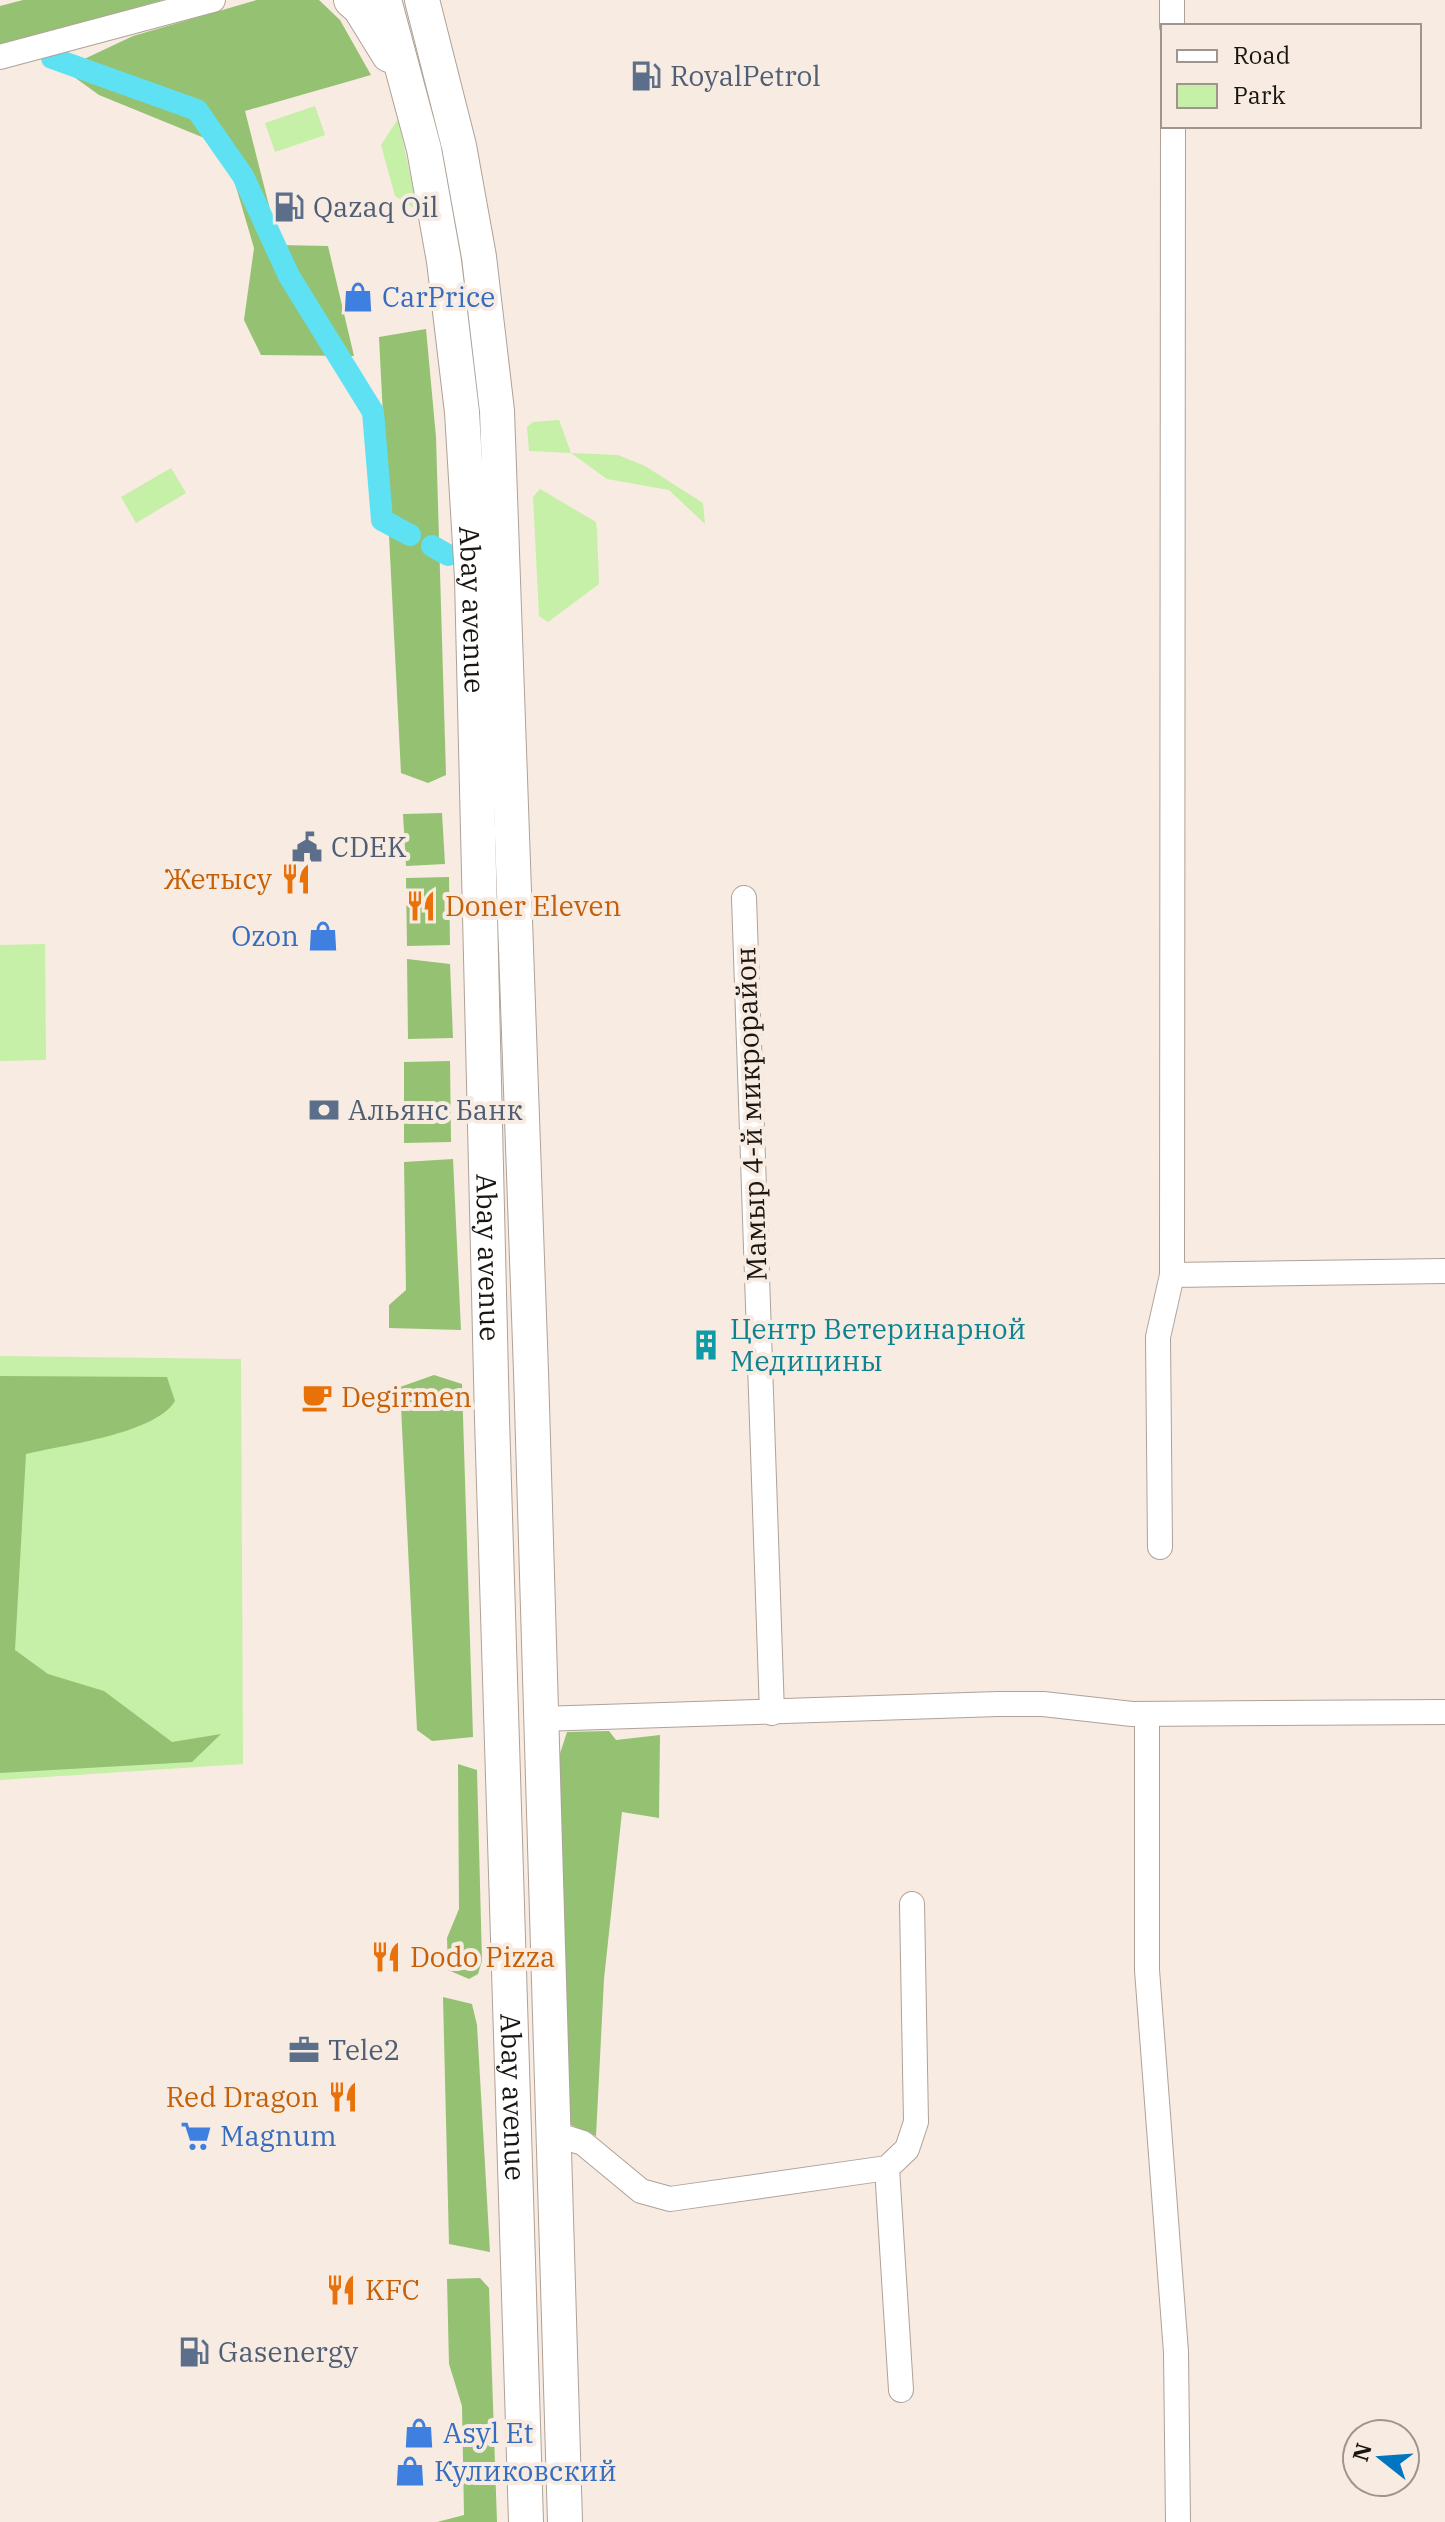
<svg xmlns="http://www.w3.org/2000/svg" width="1445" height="2522" viewBox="0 0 1445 2522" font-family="'IBM Plex Serif',serif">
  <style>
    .green { fill: #c6efa8 }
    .forest { fill: #95c173 }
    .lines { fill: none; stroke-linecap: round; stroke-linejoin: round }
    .canal { stroke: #5ee2f3; stroke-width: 22 }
    .street-casing { stroke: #aea298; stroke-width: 26 }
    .secondary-casing { stroke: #aea298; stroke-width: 36 }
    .street { stroke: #fff; stroke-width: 24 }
    .secondary { stroke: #fff; stroke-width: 34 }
    .labels { text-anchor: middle; stroke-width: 8; stroke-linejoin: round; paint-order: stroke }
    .service-label { font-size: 28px; fill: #4e5e75; stroke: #f8ebe1; text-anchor: start }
    .shop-label { font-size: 28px; fill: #366cbe; stroke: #f8ebe1; text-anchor: start }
    .street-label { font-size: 28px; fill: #191511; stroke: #f8ebe1 }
    .food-label { font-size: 28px; fill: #c56008; stroke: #f8ebe1; text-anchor: start }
    .culture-label { font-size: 28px; fill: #0d838f; stroke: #f8ebe1; text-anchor: start }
  </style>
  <rect width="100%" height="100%" fill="#f8ebe1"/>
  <!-- green -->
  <g class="green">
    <path d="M315 106 325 135 275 152 265 123Z"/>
    <path d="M398 119 418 211 395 196 381 145Z"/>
    <path d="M559 420 571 453 618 455 645 466 703 503 705 524 669 490 607 479 571 453 529 451 527 427 533 422Z"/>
    <path d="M171 468 186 493 136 523 121 497Z"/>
    <path d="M540 489 596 522 597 530 599 584 548 622 539 616 533 497Z"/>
    <path d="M45 944 46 1060 0 1061V945Z"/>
    <path d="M0 1356 241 1359 243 1764 0 1780Z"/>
  </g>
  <!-- forest -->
  <g class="forest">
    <path d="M23 0H163L0 46V6Z"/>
    <path d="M257 0H319L340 20 371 75 245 111 279 245 328 246 354 356 261 355 244 320 254 248 224 146 99 95 63 69 133 36Z"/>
    <path d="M426 329 436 437 446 775 428 783 401 773 379 337Z"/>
    <path d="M442 813 445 864 406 866 403 814Z"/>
    <path d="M449 877 450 945 407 946 406 878Z"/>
    <path d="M407 959 450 964 453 1038 408 1039Z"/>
    <path d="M450 1061 451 1142 404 1143V1062Z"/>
    <path d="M453 1159 461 1330 389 1328V1305L406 1290 404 1162Z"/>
    <path d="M434 1375 462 1384 473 1737 432 1741 417 1730 400 1387Z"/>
    <path d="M0 1376 167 1377 175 1401C155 1434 63 1445 26 1454L15 1650 48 1674 104 1691 172 1742 221 1734 192 1762 0 1773Z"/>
    <path d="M609 1731 616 1740 660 1735 659 1818 622 1812 604 1979 596 2136 560 2120 550 1784 567 1732Z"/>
    <path d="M458 1764 477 1770 482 1961 478 1974 469 1979 448 1970 447 1938 459 1909Z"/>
    <path d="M443 1997 472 2004 477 2025 490 2252 449 2244Z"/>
    <path d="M480 2278 489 2288 497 2522H437L464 2515 462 2406 449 2364 447 2279Z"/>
  </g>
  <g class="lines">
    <!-- canal -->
    <g class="canal">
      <path d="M52 58 197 110 243 176 289 276 373 412 382 520 410 535"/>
      <path d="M432 546 448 555"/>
    </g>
    <!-- street casing -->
    <g class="street-casing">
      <g id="street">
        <path d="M1172 0V26"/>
        <path d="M0 57 213 0"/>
        <path d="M744 898 772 1713"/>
        <path d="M1172 1275 1445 1271"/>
        <path d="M1160 1547 1158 1337 1172 1275 1173 126"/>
        <path d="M1147 1714V1970L1176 2352 1178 2522"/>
        <path d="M540 1719 998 1704H1043L1132 1714 1445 1712"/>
        <path d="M555 2134 583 2143 641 2191 670 2199 887 2168 907 2149 916 2122 912 1904"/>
        <path d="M887 2168 901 2390"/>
      </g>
    </g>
    <!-- secondary casing -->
    <g class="secondary-casing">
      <g id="secondary">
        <path d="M351 0 360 8 389 55"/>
        <path id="s1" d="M384 0 424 149 444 261 462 412 472 578 492 1419 526 2522"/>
        <path d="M422 0 459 146 479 257 497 411 531 1372 565 2522"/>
      </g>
    </g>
    <!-- street -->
    <use href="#street" class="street"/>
    <!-- secondary -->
    <use href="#secondary" class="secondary"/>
  </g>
  <!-- icons -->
  <defs>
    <g id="fuel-bare" transform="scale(2.4)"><path d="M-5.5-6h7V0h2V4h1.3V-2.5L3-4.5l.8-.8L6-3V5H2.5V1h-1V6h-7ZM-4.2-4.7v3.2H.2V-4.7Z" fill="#5c6f8a" stroke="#f8ebe1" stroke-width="2.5" paint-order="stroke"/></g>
    <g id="shop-bare" transform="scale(2.4)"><path d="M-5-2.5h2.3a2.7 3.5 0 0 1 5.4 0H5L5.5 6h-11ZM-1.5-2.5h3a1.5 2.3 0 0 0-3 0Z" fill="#3f7fe0" stroke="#f8ebe1" stroke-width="2.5" paint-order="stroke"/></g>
    <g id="civic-bare" transform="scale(2.4)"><path d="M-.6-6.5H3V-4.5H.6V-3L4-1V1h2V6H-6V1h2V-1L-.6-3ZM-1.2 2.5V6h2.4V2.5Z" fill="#5c6f8a" stroke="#f8ebe1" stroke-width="2.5" paint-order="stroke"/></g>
    <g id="restaurant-bare" transform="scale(2.4)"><path d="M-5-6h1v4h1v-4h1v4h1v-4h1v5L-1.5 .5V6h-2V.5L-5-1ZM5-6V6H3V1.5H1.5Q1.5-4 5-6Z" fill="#e8710a" stroke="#f8ebe1" stroke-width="2.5" paint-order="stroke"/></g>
    <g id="bank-bare" transform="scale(2.4)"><path d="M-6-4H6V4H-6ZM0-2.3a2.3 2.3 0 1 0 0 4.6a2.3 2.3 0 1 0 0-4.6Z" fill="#5c6f8a" stroke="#f8ebe1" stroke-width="2.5" paint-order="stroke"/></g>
    <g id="building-bare" transform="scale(2.4)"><path d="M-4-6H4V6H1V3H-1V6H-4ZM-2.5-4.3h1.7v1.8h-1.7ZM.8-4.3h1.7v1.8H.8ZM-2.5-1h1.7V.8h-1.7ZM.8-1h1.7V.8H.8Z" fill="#0f9aa8" stroke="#f8ebe1" stroke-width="2.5" paint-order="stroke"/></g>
    <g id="cafe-bare" transform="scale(2.4)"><path d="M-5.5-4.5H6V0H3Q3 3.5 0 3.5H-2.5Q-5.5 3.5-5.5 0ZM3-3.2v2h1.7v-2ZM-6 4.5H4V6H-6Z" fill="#e8710a" stroke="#f8ebe1" stroke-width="2.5" paint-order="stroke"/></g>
    <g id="office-bare" transform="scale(2.4)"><path d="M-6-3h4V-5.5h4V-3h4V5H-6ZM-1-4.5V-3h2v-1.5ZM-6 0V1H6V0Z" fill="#5c6f8a" stroke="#f8ebe1" stroke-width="2.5" paint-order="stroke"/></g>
    <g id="supermarket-bare" transform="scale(2.4)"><path d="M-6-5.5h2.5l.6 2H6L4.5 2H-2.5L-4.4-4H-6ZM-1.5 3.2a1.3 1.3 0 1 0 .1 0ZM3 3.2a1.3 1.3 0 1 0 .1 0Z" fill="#3f7fe0" stroke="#f8ebe1" stroke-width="2.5" paint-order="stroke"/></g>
  </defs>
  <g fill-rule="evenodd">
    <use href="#fuel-bare" x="646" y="76"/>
    <use href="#fuel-bare" x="289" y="207"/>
    <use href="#shop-bare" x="358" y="297"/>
    <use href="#civic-bare" x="307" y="847"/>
    <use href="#restaurant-bare" x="296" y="879"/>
    <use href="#restaurant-bare" x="421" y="906"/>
    <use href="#shop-bare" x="323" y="936"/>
    <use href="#bank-bare" x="324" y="1110"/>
    <use href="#building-bare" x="706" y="1345"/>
    <use href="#cafe-bare" x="317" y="1397"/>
    <use href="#restaurant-bare" x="386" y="1957"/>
    <use href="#office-bare" x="304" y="2050"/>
    <use href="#restaurant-bare" x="343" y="2097"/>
    <use href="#supermarket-bare" x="196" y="2136"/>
    <use href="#restaurant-bare" x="341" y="2290"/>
    <use href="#fuel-bare" x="194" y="2352"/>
    <use href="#shop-bare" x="419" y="2433"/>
    <use href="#shop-bare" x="410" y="2471"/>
  </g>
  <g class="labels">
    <!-- service labels -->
    <g class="service-label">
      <text x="670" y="86">RoyalPetrol</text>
      <text x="313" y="217">Qazaq Oil</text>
      <text x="331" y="857">CDEK</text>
      <text x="348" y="1120">Альянс Банк</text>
      <text x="328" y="2060">Tele2</text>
      <text x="218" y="2362">Gasenergy</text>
    </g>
    <!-- shop labels -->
    <g class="shop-label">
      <text x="382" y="307">CarPrice</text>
      <text x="299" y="946" text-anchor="end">Ozon</text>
      <text x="220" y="2146">Magnum</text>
      <text x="443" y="2443">Asyl Et</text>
      <text x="434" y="2481">Куликовский</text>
    </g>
    <!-- street labels -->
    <g class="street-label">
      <text dy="10" stroke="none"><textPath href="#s1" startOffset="618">Abay avenue</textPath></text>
      <text transform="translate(751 1114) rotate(-92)" y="10">Мамыр 4-й микрорайон</text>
      <text dy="10" stroke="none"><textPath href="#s1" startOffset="1266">Abay avenue</textPath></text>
      <text dy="10" stroke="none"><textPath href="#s1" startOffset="2106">Abay avenue</textPath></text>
    </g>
    <!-- food labels -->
    <g class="food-label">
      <text x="272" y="889" text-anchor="end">Жетысу</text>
      <text x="445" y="916">Doner Eleven</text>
      <text x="341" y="1407">Degirmen</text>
      <text x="410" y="1967">Dodo Pizza</text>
      <text x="319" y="2107" text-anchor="end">Red Dragon</text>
      <text x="365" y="2300">KFC</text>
    </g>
    <!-- culture labels -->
    <g class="culture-label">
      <text x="730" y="1339">Центр Ветеринарной<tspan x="730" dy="32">Медицины</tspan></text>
    </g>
  </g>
  <!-- legend -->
  <rect x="1161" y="24" width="260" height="104" fill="#f8ebe1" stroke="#9f958e" stroke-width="2"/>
  <rect x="1177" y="50" width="40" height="12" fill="#ffffff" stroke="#9f958e" stroke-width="2"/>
  <text x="1233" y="64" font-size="24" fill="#191511">Road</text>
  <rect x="1177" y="84" width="40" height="24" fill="#c6efa8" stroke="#9f958e" stroke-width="2"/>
  <text x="1233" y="104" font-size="24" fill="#191511">Park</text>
  <!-- north arrow -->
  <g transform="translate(1381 2458) rotate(287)"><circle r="38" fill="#f8ebe1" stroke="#9f958e" stroke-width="2"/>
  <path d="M0-6L14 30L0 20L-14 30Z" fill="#0175bf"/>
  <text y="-12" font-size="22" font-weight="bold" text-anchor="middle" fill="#191511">N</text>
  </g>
</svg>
